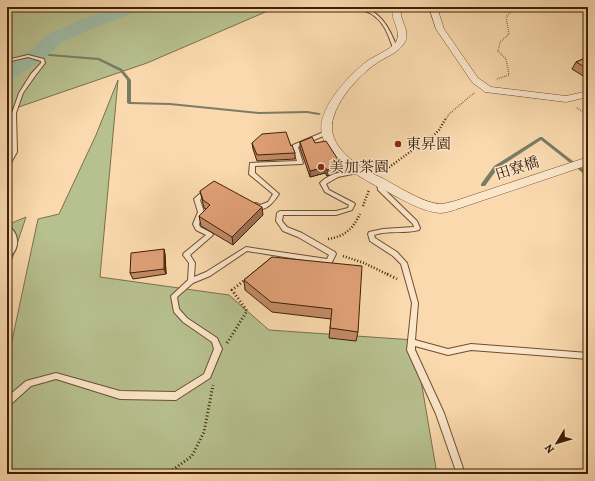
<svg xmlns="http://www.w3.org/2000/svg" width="595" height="481" viewBox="0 0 595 481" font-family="Alegreya,'Noto Serif TC',serif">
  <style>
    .green { fill: #b7c08f; stroke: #7b704b }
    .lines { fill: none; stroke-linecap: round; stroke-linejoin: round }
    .stream { fill: #797d66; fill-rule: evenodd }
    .river { fill: #9fbba5; fill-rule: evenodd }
    .lane-casing { stroke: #6e4e30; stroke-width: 2 }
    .street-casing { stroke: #6e4e30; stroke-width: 1 }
    .path-far2 { stroke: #3f2007; stroke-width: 1.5; stroke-dasharray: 0.5 1.5; stroke-linecap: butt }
    .path-far1 { stroke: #3f2007; stroke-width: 2.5; stroke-dasharray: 1 2; stroke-linecap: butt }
    .path { stroke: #3f2007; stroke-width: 3; stroke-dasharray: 1 2.5; stroke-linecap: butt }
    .lane { fill: #fbe6ca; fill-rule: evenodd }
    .street { fill: #fbe6ca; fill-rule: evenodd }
    .wall { fill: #c18a66; stroke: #3f2007 }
    .shaded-wall { fill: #9d7053; stroke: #3f2007 }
    .building { fill: #e0a077; stroke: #3f2007 }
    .poi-dot { fill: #8f2418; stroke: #fbe6ca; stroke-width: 1.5 }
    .labels { text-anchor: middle; stroke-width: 3; stroke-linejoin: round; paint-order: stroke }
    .poi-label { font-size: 15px; fill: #3f2007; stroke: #fbe6ca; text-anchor: start }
    .street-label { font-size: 15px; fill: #3f2007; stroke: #fbe6ca }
  </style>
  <rect width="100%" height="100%" fill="#f9d9ad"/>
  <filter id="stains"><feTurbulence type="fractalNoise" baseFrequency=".005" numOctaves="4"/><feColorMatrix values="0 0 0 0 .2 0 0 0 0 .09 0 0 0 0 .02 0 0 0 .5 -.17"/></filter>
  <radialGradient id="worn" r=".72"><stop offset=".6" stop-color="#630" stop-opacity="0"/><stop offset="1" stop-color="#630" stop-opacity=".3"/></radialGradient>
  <!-- green -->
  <g class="green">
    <path d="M7 7H277L147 63 7 111Z"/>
    <path d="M118 80 100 277 229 295 269 330 414 340 437 474H7V364L38 219 59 214 96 135Z"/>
    <path d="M26 217 7 274V225Z"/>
  </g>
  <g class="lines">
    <!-- stream -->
    <g class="stream">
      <path d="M37 53 99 58 122 69 131 80V102L170 103 259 112 307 111 319 113 321 114 319 115 307 113 259 114 170 105 129 104 127 103V80L120 71 98 60 38 55H37Z"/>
      <path d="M540 137H542L588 173V177L541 140 498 168 485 186H481V184L494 166Z"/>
    </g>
    <!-- river -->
    <path class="river" d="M115 7H150L148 11 131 14 89 30 61 43 45 58 15 77 7 79V63L31 50 47 35 75 22Z"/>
    <!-- lane casing -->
    <g class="lane-casing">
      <g id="lane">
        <path d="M355 7C379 7 390 28 397 48L396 49 393 48C388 34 384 21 370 13 365 11 360 9 355 7Z"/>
        <path d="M28 55 44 59 45 63 35 76 23 93 16 113 17 152 9 166 7 167V160L11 152 12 113 19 93 31 74 41 63V61L28 57 7 62V60Z"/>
        <path d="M326 131 328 133V134L298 147 303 163 302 164 255 166V173L279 194C273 203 263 216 253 205L254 204 256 203 260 205 268 202 273 194 250 175 249 174 250 163 297 161 292 146 293 145Z"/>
        <path d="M360 169 363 171 362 172 338 177 326 184 329 190 354 203 355 204 352 210 336 215H283L282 221 287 227 302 233 335 252 336 254 331 264H329L247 251 210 276 193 283 177 297 179 309 187 318 217 338 222 349 210 378 176 400 120 399 56 379 31 386 10 405 7 406V397L26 381 56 373 120 391 175 392 204 374 214 349 212 342 183 322 174 312 171 296 188 280 189 263 183 255 184 253 206 235 196 230 193 224 198 212 194 199 195 198 204 190H208L209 191 200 200 204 212 199 224 200 227 212 233 213 235 190 255 195 263 194 277 206 272 246 247 327 259 329 255 298 237 283 231 276 221 277 213 280 211H336L348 208 349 205 325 192 320 183C330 172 347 171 360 169Z"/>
        <path d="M380 181 383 183V188L417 221 420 228 419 230C404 234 389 230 374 235L375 238 397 252 407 263 418 303 415 340 448 349 471 344 588 353V359L471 350 448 355 415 346V350L444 413 465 474H457L436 414 407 350 412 303 401 264 393 256 370 241 368 234 369 232 383 229 414 227 413 224 378 190 377 183Z"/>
        <path d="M7 225C20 232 21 251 7 258 7 257 7 253 7 252 9 247 12 245 11 240 11 234 7 232 7 225Z"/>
      </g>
    </g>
    <!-- street casing -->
    <g class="street-casing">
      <g id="street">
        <path d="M393 7H401C398 19 411 30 405 42 398 54 384 57 374 65 356 78 326 111 333 135 339 155 364 170 382 178 397 186 423 203 440 204 445 204 450 202 455 201L588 157V165L460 208C454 210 446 213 440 213 418 211 397 196 378 187 358 176 327 159 322 134 316 110 348 76 366 62 375 55 389 51 396 42 403 31 389 19 393 7Z"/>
        <path d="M429 7H437L444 29 478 78 491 87 566 96 588 91V97L566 102 485 92 472 82 436 29Z"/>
      </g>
    </g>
    <!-- path-far2 -->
    <g class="path-far2">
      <path d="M497 79 509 75 506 59 498 51 500 42 509 34 506 17 516 7"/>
      <path d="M577 108 588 115"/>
      <path d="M446 119 449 114 474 93"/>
    </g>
    <!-- path-far1 -->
    <g class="path-far1">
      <path d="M384 171 414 149 423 146 439 130 446 118"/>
      <path d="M363 206 369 190"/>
      <path d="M328 239C345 236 352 230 360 214"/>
      <path d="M343 256 364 263 389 275"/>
    </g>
    <!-- path -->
    <g class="path">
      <path d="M387 274 397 279"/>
      <path d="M227 343 247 311 232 290 246 279"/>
      <path d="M167 474 192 456 204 432 213 385"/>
    </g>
    <!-- lane -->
    <use href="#lane" class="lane"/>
    <!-- street -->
    <use href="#street" class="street"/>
  </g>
  <!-- wall -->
  <g class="wall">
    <path d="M588 57V79L572 69 576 62Z"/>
    <path d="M300 142 315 143 341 164V170L327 176 325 173 310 177 300 148Z"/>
    <path d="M252 143 291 146 295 153V159L257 161 253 149Z"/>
    <path d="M200 191 263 215 233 245 201 226 199 216 206 209 204 208Z"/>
    <path d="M164 249 165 255 166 274 133 279 130 273Z"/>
    <path d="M272 257 358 332 356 341 329 338 331 319 272 312 245 290 244 280Z"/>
  </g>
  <!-- shaded-wall -->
  <g class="shaded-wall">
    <path d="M341 164V170L327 176V170Z"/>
    <path d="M325 167V173L310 177V171Z"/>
    <path d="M262 207 263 215 233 245 232 237Z"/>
    <path d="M164 249 165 255 166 274 164 269Z"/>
  </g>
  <!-- building -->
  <g class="building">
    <path d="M588 57V69L576 62Z"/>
    <path d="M286 132 291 146 292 145 295 153 257 155 252 143 262 134Z"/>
    <path d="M312 137 315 143 326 141 341 164 327 170 325 167 310 171 300 142Z"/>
    <path d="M214 181 262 207 232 237 200 217 199 216 210 205 203 200 200 191Z"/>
    <path d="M164 249V269L130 273 131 253Z"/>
    <path d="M272 257 362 266 358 332 330 328 332 309 271 302 244 280Z"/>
  </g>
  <!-- markers -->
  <g class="poi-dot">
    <circle cx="398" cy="144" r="4"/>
    <circle cx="321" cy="167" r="4"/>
  </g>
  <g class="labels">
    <!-- poi labels -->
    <g class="poi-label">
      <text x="406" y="149">東昇園</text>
      <text x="329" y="172">美加茶園</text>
    </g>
    <!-- street labels -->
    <g class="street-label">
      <text transform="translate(517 168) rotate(-18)" y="5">田寮橋</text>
    </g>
  </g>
  <!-- margin -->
  <rect width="595" height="481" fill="none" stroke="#f9d9ad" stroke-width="24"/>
  <rect x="8" y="8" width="579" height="465" fill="none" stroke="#3f2007" stroke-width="2"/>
  <rect x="12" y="12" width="571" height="457" fill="none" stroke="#3f2007"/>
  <!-- north arrow -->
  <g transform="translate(557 443) rotate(232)" stroke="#fbe6ca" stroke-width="3" paint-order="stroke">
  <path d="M0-3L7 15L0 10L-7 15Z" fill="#3f2007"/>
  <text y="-6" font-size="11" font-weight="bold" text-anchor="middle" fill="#3f2007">N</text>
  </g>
  <rect width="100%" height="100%" filter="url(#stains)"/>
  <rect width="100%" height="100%" fill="url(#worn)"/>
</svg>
